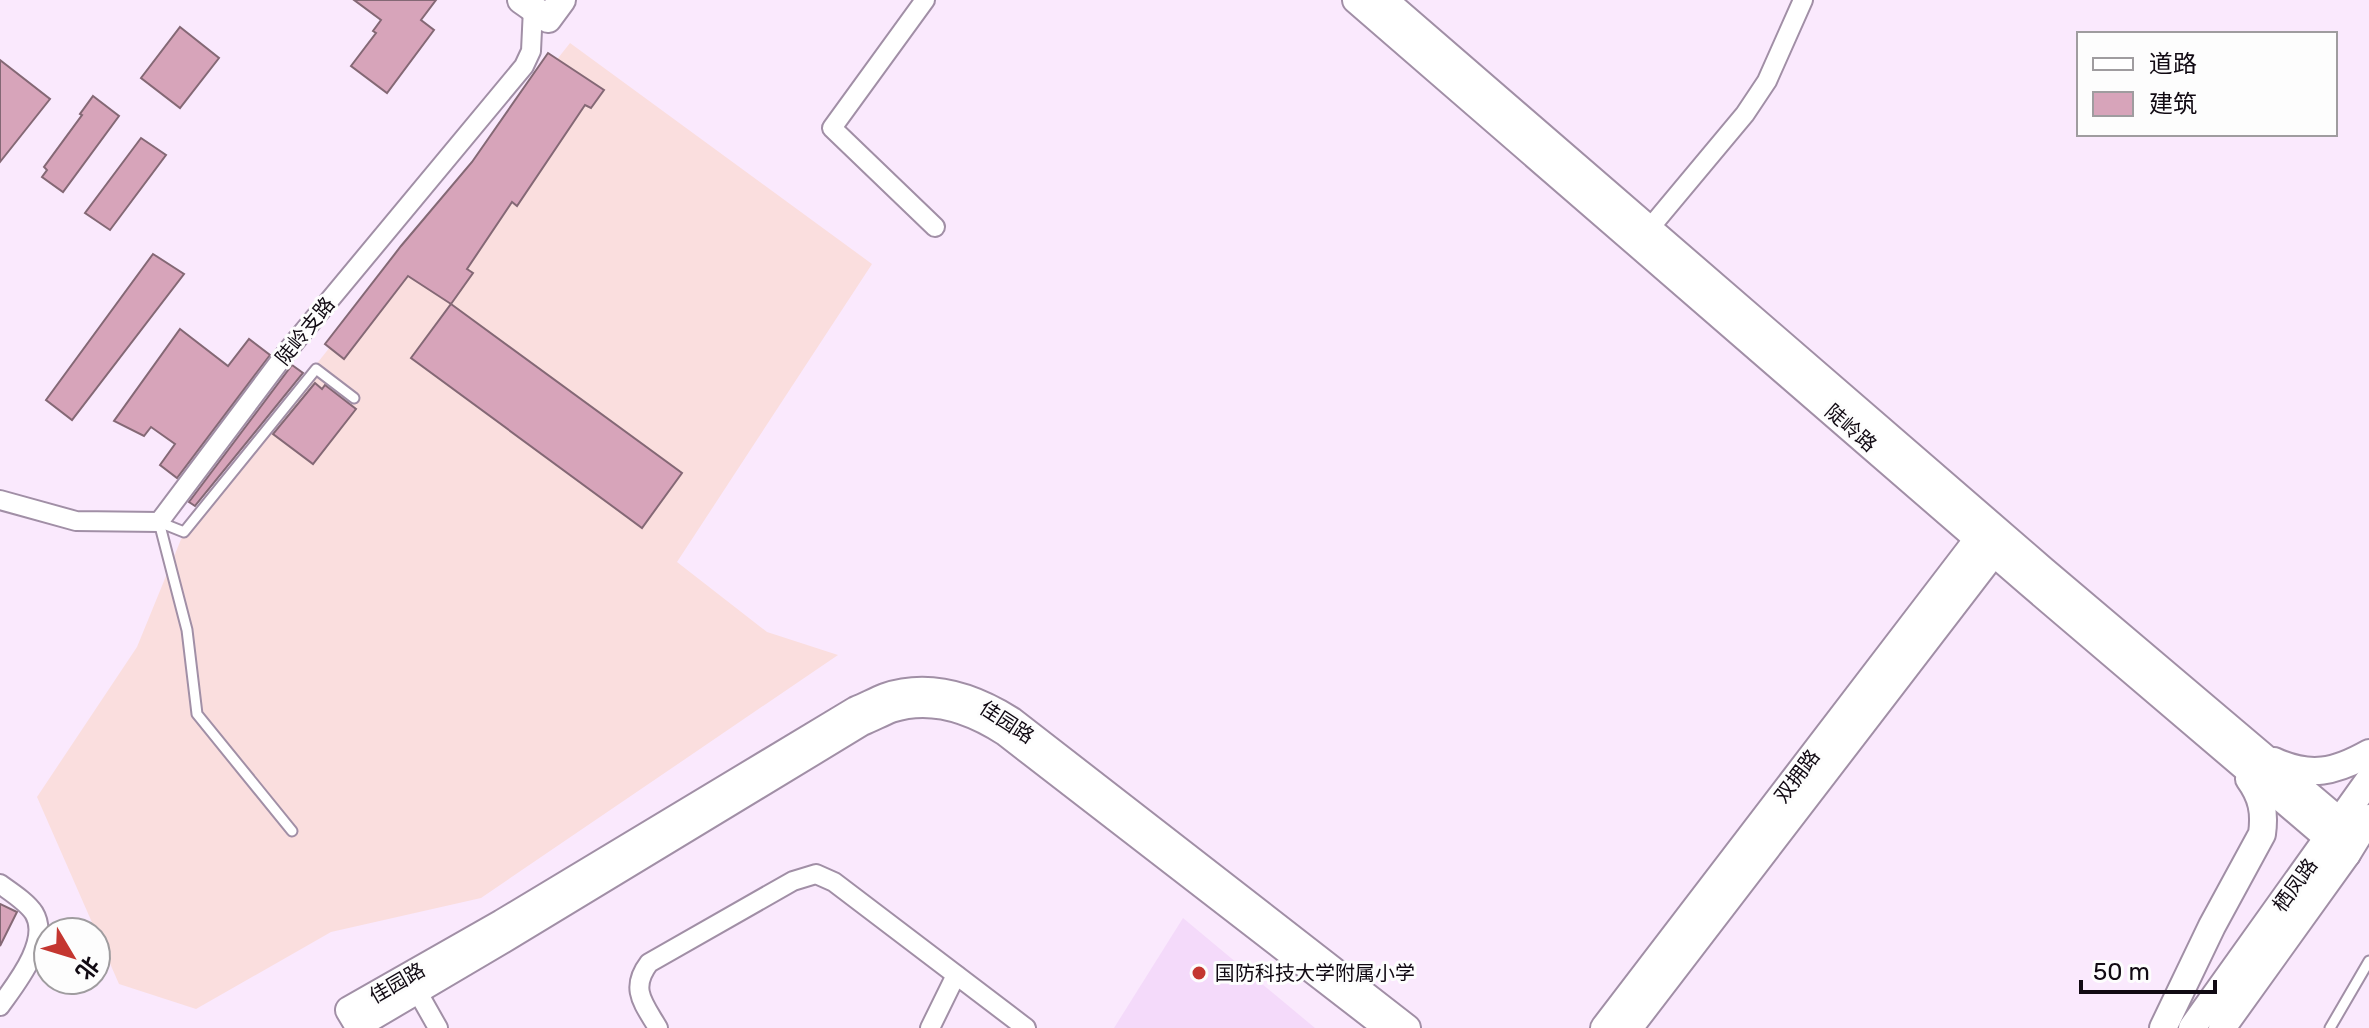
<svg xmlns="http://www.w3.org/2000/svg" width="2369" height="1028" viewBox="0 0 2369 1028" font-family="Rubik,'Noto Sans SC',sans-serif">
  <style>
    .built { fill: #f4dafa }
    .industrial { fill: #fadede }
    .building { fill: #d7a4ba; stroke: #846875; stroke-width: 2 }
    .lines { fill: none; stroke-linecap: round; stroke-linejoin: round }
    .lane-casing { stroke: #a18fa6; stroke-width: 13 }
    .street-casing { stroke: #a18fa6; stroke-width: 22 }
    .secondary-casing { stroke: #a18fa6; stroke-width: 30 }
    .lane { stroke: #fff; stroke-width: 9 }
    .street { stroke: #fff; stroke-width: 18 }
    .secondary { stroke: #fff; stroke-width: 26 }
    .poi-dot { fill: #c43630; stroke: #fdfdfd; stroke-width: 3 }
    .labels { text-anchor: middle; stroke-width: 6; stroke-linejoin: round; paint-order: stroke }
    .street-label { font-size: 20px; fill: #110a13; stroke: #fdfdfd }
    .poi-label { font-size: 20px; fill: #110a13; stroke: #fdfdfd; text-anchor: start }
  </style>
  <rect width="100%" height="100%" fill="#fae9fd"/>
  <!-- built -->
  <path class="built" d="M1183 918 1315 1028H1114Z"/>
  <!-- industrial -->
  <path class="industrial" d="M570 43 872 264 677 562 767 632 838 655 481 898 331 932 196 1009 119 984 37 797 137 647 184 532Z"/>
  <!-- building -->
  <g class="building">
    <path d="M354 0H436L421 20 434 30 387 93 351 66 376 33 373 31 381 20Z"/>
    <path d="M180 27 219 58 180 108 141 78Z"/>
    <path d="M548 53 604 90 591 108 585 105 517 206 512 202 467 269 473 273 451 304 408 276 344 359 325 344 401 246 472 162Z"/>
    <path d="M0 60 50 99 0 162Z"/>
    <path d="M93 96 119 116 63 192 42 177 47 170 44 167 82 115 80 114Z"/>
    <path d="M141 138 166 155 110 230 85 213Z"/>
    <path d="M153 254 184 274 72 420 46 400Z"/>
    <path d="M451 304 682 473 642 528 411 358Z"/>
    <path d="M180 329 228 366 249 339 270 355 177 478 160 465 175 444 151 427 144 436 114 421Z"/>
    <path d="M292 365 303 373 195 506 189 502Z"/>
    <path d="M315 383 322 389 325 385 356 409 313 464 273 434Z"/>
    <path d="M0 904 17 912 0 946Z"/>
  </g>
  <g class="lines">
    <!-- lane casing -->
    <g class="lane-casing">
      <g id="lane">
        <path d="M159 522 187 630 197 714 292 831"/>
        <path d="M159 522 184 532 316 369 354 398"/>
        <path d="M2330 1028 2369 961"/>
      </g>
    </g>
    <!-- street casing -->
    <g class="street-casing">
      <g id="street">
        <path d="M925 0 832 128 935 227"/>
        <path d="M1649 229 1745 114 1767 81 1803 0"/>
        <path d="M0 500 76 521 159 522 289 349 524 66 531 51 533 8"/>
        <path d="M0 884C11 892 27 902 34 913 51 941 15 985 0 1006"/>
        <path d="M412 982 438 1028"/>
        <path d="M658 1028C644 1004 629 989 649 963L793 881 816 874 834 882 1026 1028"/>
        <path d="M930 1028 956 975"/>
      </g>
    </g>
    <!-- secondary casing -->
    <g class="secondary-casing">
      <g id="secondary">
        <path d="M521 0 548 19 562 0"/>
        <path d="M1356 0 2029 583 2347 854"/>
        <path d="M1384 0 2043 570 2357 836"/>
        <path d="M2274 761C2311 778 2335 772 2369 753"/>
        <path d="M1388 1028 1005 732C971 710 931 696 891 709 881 713 872 718 862 722L509 936 358 1025 349 1010 502 923 856 710C866 706 875 701 885 697 929 682 974 697 1012 721L1407 1028"/>
        <path d="M1604 1028 1988 526"/>
        <path d="M1629 1028 2004 539"/>
        <path d="M2163 1028 2212 926 2262 834C2265 812 2262 797 2249 779"/>
        <path d="M2192 1028 2369 780"/>
        <path d="M2222 1028 2347 854 2369 818"/>
      </g>
    </g>
    <!-- lane -->
    <use href="#lane" class="lane"/>
    <!-- street -->
    <use href="#street" class="street"/>
    <!-- secondary -->
    <use href="#secondary" class="secondary"/>
  </g>
  <!-- markers -->
  <circle class="poi-dot" cx="1199" cy="973" r="8"/>
  <g class="labels">
    <!-- street labels -->
    <g class="street-label">
      <text transform="translate(305 331) rotate(-51)" y="7">陡岭支路</text>
      <text transform="translate(1851 428) rotate(41)" y="7">陡岭路</text>
      <text transform="translate(1007 722) rotate(33)" y="7">佳园路</text>
      <text transform="translate(1797 776) rotate(-53)" y="7">双拥路</text>
      <text transform="translate(2295 885) rotate(-54)" y="7">栖凤路</text>
      <text transform="translate(397 983) rotate(-30)" y="7">佳园路</text>
    </g>
    <!-- poi labels -->
    <g class="poi-label">
      <text x="1215" y="980">国防科技大学附属小学</text>
    </g>
  </g>
  <!-- legend -->
  <rect x="2077" y="32" width="260" height="104" fill="#fdfdfd" stroke="#9f9c9f" stroke-width="2"/>
  <rect x="2093" y="58" width="40" height="12" fill="#ffffff" stroke="#9f9c9f" stroke-width="2"/>
  <text x="2149" y="72" font-size="24" fill="#110a13">道路</text>
  <rect x="2093" y="92" width="40" height="24" fill="#d7a4ba" stroke="#9f9c9f" stroke-width="2"/>
  <text x="2149" y="112" font-size="24" fill="#110a13">建筑</text>
  <!-- north arrow -->
  <g transform="translate(72 956) rotate(128)"><circle r="38" fill="#fdfdfd" stroke="#9f9c9f" stroke-width="2"/>
  <path d="M0-6L14 30L0 20L-14 30Z" fill="#c43630"/>
  <text y="-12" font-size="22" font-weight="bold" text-anchor="middle" fill="#110a13">北</text>
  </g>
  <!-- scale -->
  <path d="M2081 980v12h134v-12" fill="none" stroke="#110a13" stroke-width="4"/>
  <text x="2093" y="980" font-size="24" fill="#110a13" stroke="#fdfdfd" stroke-width="6" paint-order="stroke">50 m</text>
</svg>
